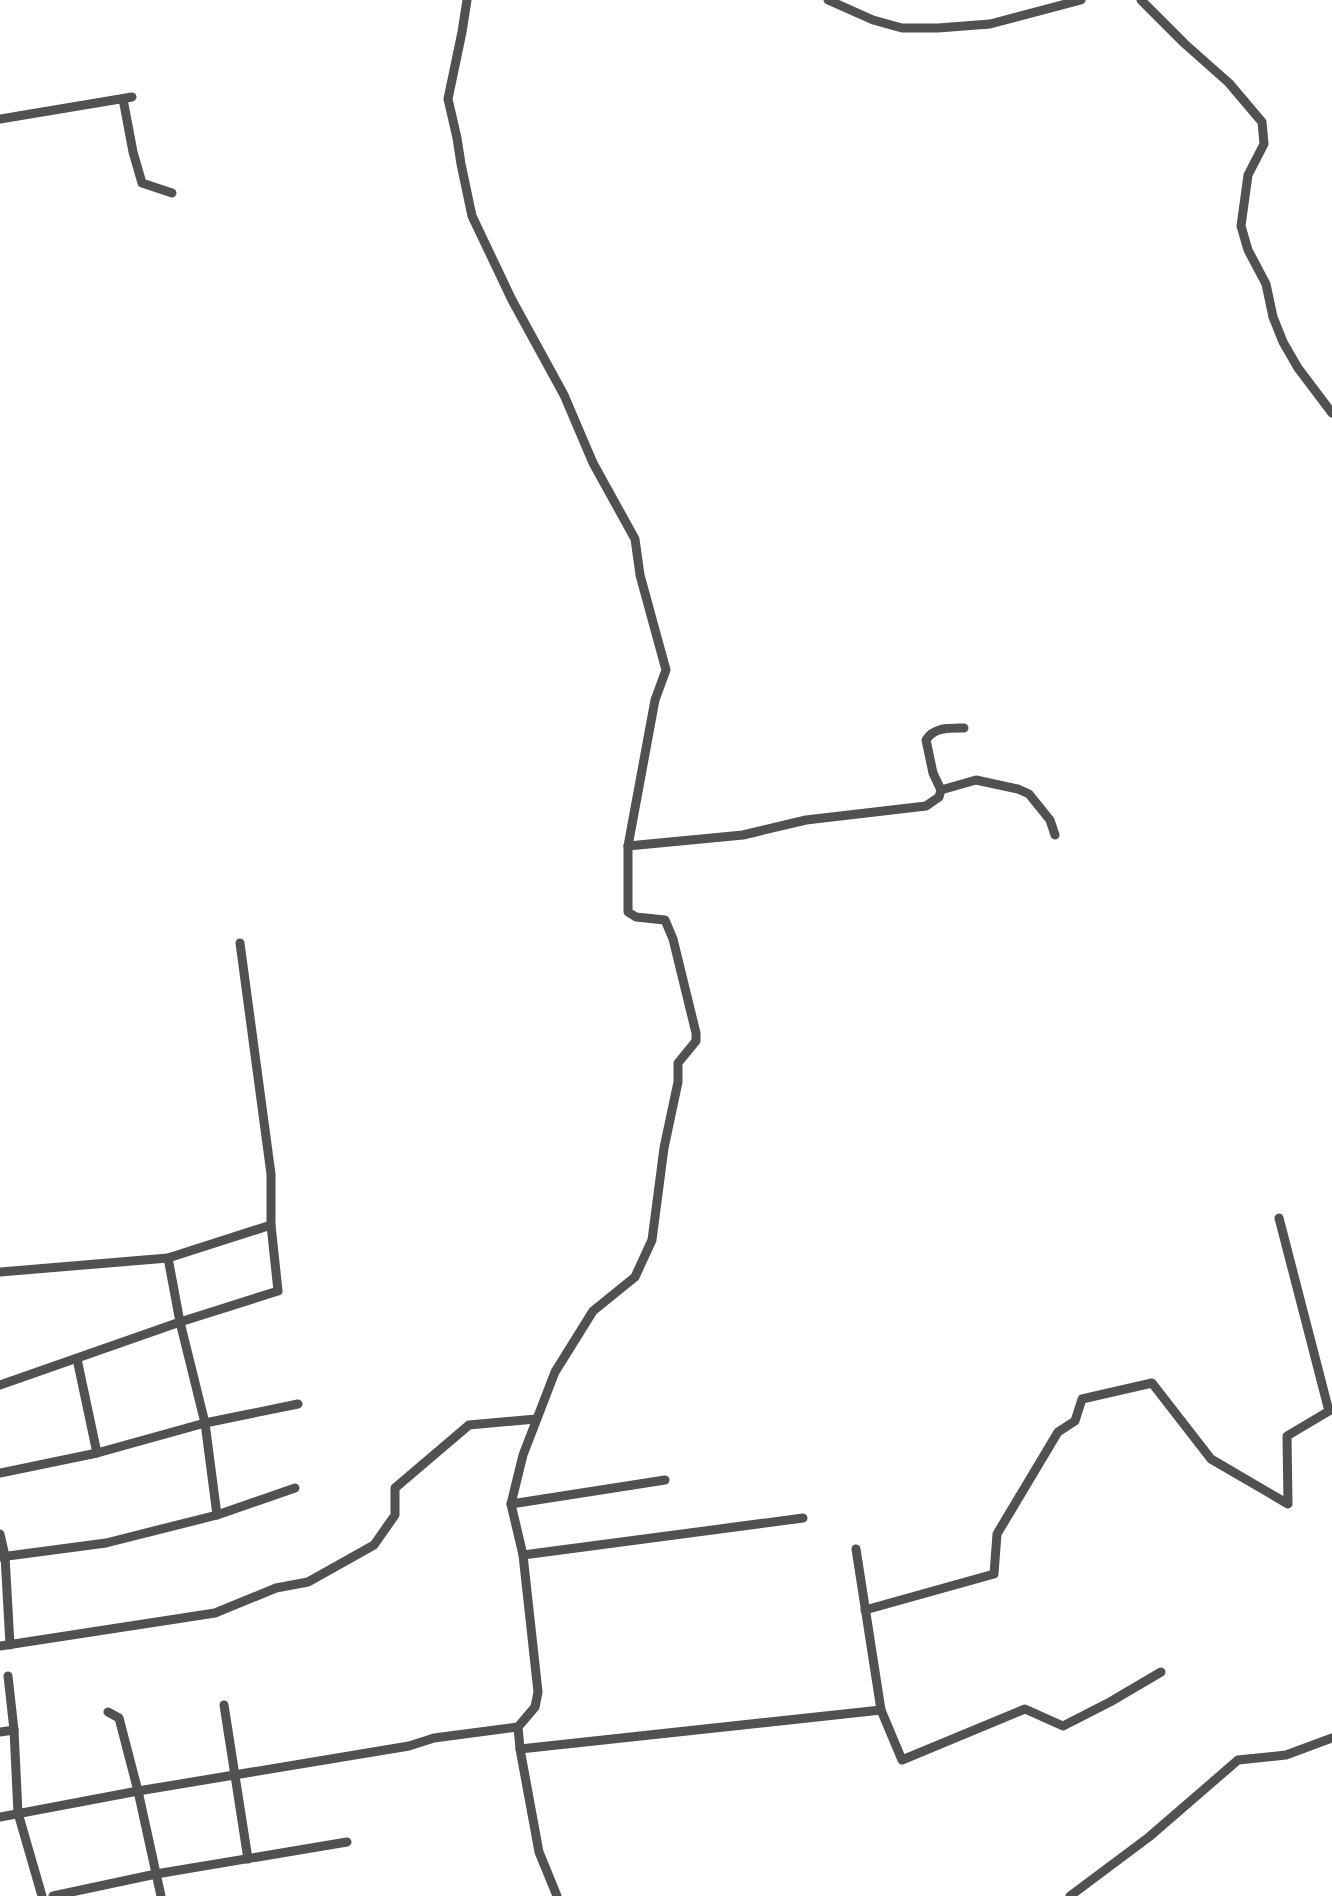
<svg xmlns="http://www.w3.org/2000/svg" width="1332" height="1896" viewBox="0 0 1332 1896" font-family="Karla,sans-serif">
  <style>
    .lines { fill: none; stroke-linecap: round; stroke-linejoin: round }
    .street { stroke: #515151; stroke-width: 9 }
  </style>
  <rect width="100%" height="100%" fill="#fff"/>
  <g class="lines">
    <!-- street -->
    <g class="street">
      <path d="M467 0 462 32 448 99 457 138 461 164 472 216 512 300 564 395 593 463 635 539 640 575 666 670 655 700 628 846V912L636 917 665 920 673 939 696 1033V1041L678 1063V1082L664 1148 652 1240 635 1277 593 1311 555 1372 523 1455 511 1504 523 1555 538 1692 535 1707 518 1727 520 1749 539 1852 557 1896"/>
      <path d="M828 0 873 20 902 28H938L990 24 1081 0"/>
      <path d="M1141 0 1185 44 1229 83 1262 122 1264 144 1248 175 1241 226 1248 250 1266 284 1273 317 1283 342 1298 368 1332 413"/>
      <path d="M123 99 133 152 142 183 172 193"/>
      <path d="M0 119 132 97"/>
      <path d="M941 790 933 773 926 740C934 727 950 728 964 728"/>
      <path d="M628 846 743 835 806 820 926 806 939 797 941 790 976 780 1018 789 1029 794 1050 820 1055 835"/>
      <path d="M168 1258 180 1322 205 1423 217 1515"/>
      <path d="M0 1272 168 1258 271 1225"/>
      <path d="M77 1359 97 1453"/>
      <path d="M0 1385 180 1322 278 1291 271 1225V1174L240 943"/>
      <path d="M0 1473 97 1453 205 1423 298 1404"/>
      <path d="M511 1504 665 1480"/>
      <path d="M0 1534 5 1556 10 1645"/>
      <path d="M856 1549 881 1710 902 1760 1025 1709 1063 1726 1110 1702 1161 1672"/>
      <path d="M523 1555 803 1518"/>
      <path d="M0 1557 106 1543 217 1515 295 1488"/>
      <path d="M865 1610 994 1574 997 1534 1058 1432 1075 1421 1082 1399 1152 1383 1211 1459 1288 1504 1287 1436 1329 1411 1279 1218"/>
      <path d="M0 1646 215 1613 276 1588 308 1582 374 1545 395 1515V1488L469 1425 536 1419"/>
      <path d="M8 1676 14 1730 18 1813 42 1896"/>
      <path d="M224 1705 248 1859"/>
      <path d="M108 1712 119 1718 138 1791 161 1896"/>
      <path d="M0 1732 14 1730"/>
      <path d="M520 1749 881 1710"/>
      <path d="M0 1817 138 1791 409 1746 434 1738 518 1727"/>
      <path d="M53 1896 156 1874 347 1842"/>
      <path d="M1070 1896 1149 1837 1238 1760 1286 1755 1332 1738"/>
    </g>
  </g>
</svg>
